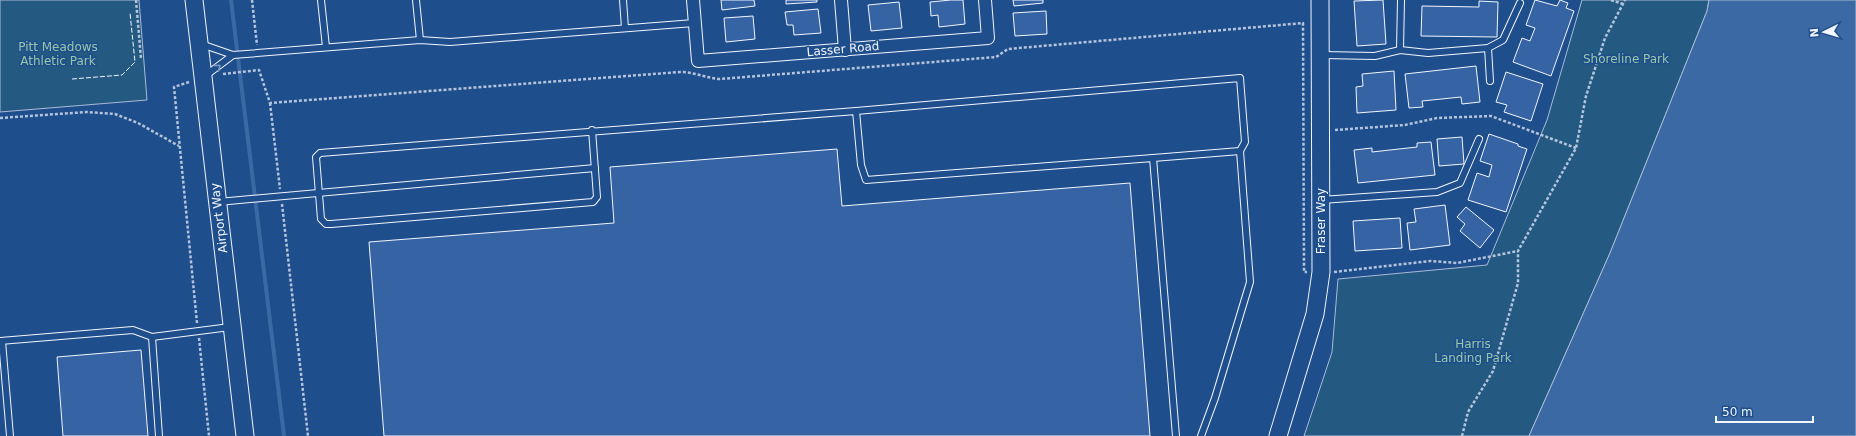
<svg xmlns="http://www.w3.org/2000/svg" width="1856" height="436" viewBox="0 0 1856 436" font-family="'DejaVu Sans',sans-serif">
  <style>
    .green { fill: #245a82; stroke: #a8bbd7 }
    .water { fill: #3b69a3; stroke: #a8bbd7 }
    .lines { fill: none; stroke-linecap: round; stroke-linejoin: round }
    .stream { stroke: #3b69a3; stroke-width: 4 }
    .building { fill: #3563a3; stroke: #f2f6ff }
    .lane-casing { stroke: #f2f6ff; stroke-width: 8 }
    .street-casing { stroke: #f2f6ff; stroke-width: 14 }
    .secondary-casing { stroke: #f2f6ff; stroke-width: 19 }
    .path { stroke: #b3c4dc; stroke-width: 2.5; stroke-dasharray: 3 2; stroke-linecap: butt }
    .lane { stroke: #1f4e8c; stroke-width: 6 }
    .street { stroke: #1f4e8c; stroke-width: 12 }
    .secondary { stroke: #1f4e8c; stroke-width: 17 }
    .fence { stroke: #f2f6ff; stroke-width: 1; stroke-dasharray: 5 2; stroke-linecap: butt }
    .oneway { stroke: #7e9ac0 }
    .labels { text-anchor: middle; stroke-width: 3; stroke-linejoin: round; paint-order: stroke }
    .park-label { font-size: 12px; fill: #97c8a6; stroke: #1f4e8c }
    .street-label { font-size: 12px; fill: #f2f6ff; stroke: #1f4e8c }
  </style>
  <rect width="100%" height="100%" fill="#1f4e8c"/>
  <!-- green -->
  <g class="green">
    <path d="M0 0H139L147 100 0 112Z"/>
    <path d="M1582 0H1709L1707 11 1610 253 1529 436H1304L1332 352 1338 279 1487 265 1547 120Z"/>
  </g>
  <!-- water -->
  <path class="water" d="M1709 0H1856V436H1529L1610 253 1707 11Z"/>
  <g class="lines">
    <!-- stream -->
    <path class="stream" d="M231 0 284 436"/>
  </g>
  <!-- building -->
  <g class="building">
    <path d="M721 0H754L755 6 722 10Z"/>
    <path d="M786 0H817V2L786 4Z"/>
    <path d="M951 0H963L965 24 939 27 938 15 931 16 930 2Z"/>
    <path d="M1013 0H1043V3L1014 6Z"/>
    <path d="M1383 0 1386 44 1357 46 1354 1Z"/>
    <path d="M1535 0 1557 6 1560 0 1568 3 1566 8 1574 11 1551 76 1513 62 1522 38 1530 41 1535 28 1526 25Z"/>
    <path d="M1479 1 1498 2 1497 37 1421 36 1422 6 1479 7Z"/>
    <path d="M899 2 902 28 871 31 868 5Z"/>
    <path d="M818 9 821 33 794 35 793 25H787L785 12Z"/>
    <path d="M1046 11 1047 34 1015 36 1013 13Z"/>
    <path d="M753 16 755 39 726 42 724 18Z"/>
    <path d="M1476 66 1480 102 1462 104 1461 97 1422 101 1423 107 1409 108 1405 74Z"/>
    <path d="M1394 71 1396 110 1357 113 1356 87 1363 86 1362 74Z"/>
    <path d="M1506 72 1543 84 1531 121 1504 112 1507 105 1496 102Z"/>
    <path d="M1489 134 1518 144V146L1527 149 1506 212 1468 200 1477 173 1489 177 1492 165 1480 161Z"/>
    <path d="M1462 137 1464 164 1439 166 1437 139Z"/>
    <path d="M1431 142 1435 175 1358 183 1354 150 1372 148V152L1417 147V143Z"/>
    <path d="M837 149 842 206 1130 183 1150 436H384L369 242 614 223 610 167Z"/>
    <path d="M1445 205 1450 245 1410 250 1407 223 1416 222 1414 209Z"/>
    <path d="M1466 207 1494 230 1480 248 1460 231 1465 224 1457 217Z"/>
    <path d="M1400 218 1402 248 1355 251 1353 221Z"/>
    <path d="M141 350 148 436H63L57 357Z"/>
  </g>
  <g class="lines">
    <!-- lane casing -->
    <g class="lane-casing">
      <g id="lane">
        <path d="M321 0 326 47"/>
        <path d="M416 0 420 40"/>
        <path d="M623 0 625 28"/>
        <path d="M201 44 233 55 420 40 450 42 694 23"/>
        <path d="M1488 48 1490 81"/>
        <path d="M1400 50 1401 0"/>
        <path d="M1322 55 1375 56 1400 50 1428 53 1488 48 1503 40 1520 3"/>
        <path d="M205 76 233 55"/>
        <path d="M856 111 1240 78 1245 142 1240 151 1153 158"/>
        <path d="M592 130 597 197 593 202 331 224H326L321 219 316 157 320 153 856 111 861 165 866 180 1153 158 1176 436"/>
        <path d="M1321 200 1437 192 1460 183 1479 139"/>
        <path d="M218 202 595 168"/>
        <path d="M152 337 230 327"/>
        <path d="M0 341 133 330 152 337 159 436"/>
        <path d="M2 341 10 436"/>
        <path d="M1201 436 1215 398 1250 282 1240 151"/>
      </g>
    </g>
    <!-- street casing -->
    <g class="street-casing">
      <g id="street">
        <path d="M693 0 698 61 988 38 985 0"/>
        <path d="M841 0 845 50"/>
      </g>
    </g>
    <!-- secondary casing -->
    <g class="secondary-casing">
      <g id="secondary">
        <path d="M194 0 245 436"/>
        <path d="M1278 436 1315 314 1321 272 1320 0"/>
      </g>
    </g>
    <!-- path -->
    <g class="path">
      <path d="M136 0 141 59"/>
      <path d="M252 0 257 45"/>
      <path d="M1611 0 1623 4"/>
      <path d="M223 74 259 70 270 103 680 72C694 72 706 78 720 79L996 57 1008 49 1303 23 1304 272H1307"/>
      <path d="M189 82 174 87 197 323"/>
      <path d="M270 103 280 189"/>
      <path d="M0 118 87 112 115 114 138 123 179 146"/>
      <path d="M1335 130 1405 125 1437 118 1491 116 1576 148"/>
      <path d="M282 204 308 436"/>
      <path d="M1334 272 1430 261 1457 263 1518 251"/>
      <path d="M199 338 209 436"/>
      <path d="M1462 436 1468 412 1493 371 1518 283V251L1576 148 1586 96 1605 38 1625 0"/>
    </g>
    <!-- lane -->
    <use href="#lane" class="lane"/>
    <!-- street -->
    <use href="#street" class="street"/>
    <!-- secondary -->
    <use href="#secondary" class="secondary"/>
    <!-- fence -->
    <path class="fence" d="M72 79 122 75 135 62 130 13"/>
  </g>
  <!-- one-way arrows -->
  <defs><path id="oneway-chevron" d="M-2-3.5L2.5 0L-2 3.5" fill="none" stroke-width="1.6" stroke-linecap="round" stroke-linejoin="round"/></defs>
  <use class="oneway" href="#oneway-chevron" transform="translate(218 67) rotate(-37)"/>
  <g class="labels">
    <!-- park labels -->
    <g class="park-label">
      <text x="58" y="51">Pitt Meadows<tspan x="58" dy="14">Athletic Park</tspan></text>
      <text x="1626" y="63">Shoreline Park</text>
      <text x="1473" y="348">Harris<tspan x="1473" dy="14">Landing Park</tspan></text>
    </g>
    <!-- street labels -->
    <g class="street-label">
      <text transform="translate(843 49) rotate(-5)" y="4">Lasser Road</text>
      <text transform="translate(219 218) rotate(-97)" y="4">Airport Way</text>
      <text transform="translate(1321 221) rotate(-90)" y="4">Fraser Way</text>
    </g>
  </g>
  <!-- north arrow -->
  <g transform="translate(1824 32) rotate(265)" stroke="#1f4e8c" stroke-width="3" paint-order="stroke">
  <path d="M0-3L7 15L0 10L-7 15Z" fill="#f2f6ff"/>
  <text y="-6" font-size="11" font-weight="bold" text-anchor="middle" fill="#f2f6ff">N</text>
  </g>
  <!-- scale -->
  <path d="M1716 416v6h97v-6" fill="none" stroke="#f2f6ff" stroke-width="2"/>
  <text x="1722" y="416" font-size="12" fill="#f2f6ff" stroke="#1f4e8c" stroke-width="3" paint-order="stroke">50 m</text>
</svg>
